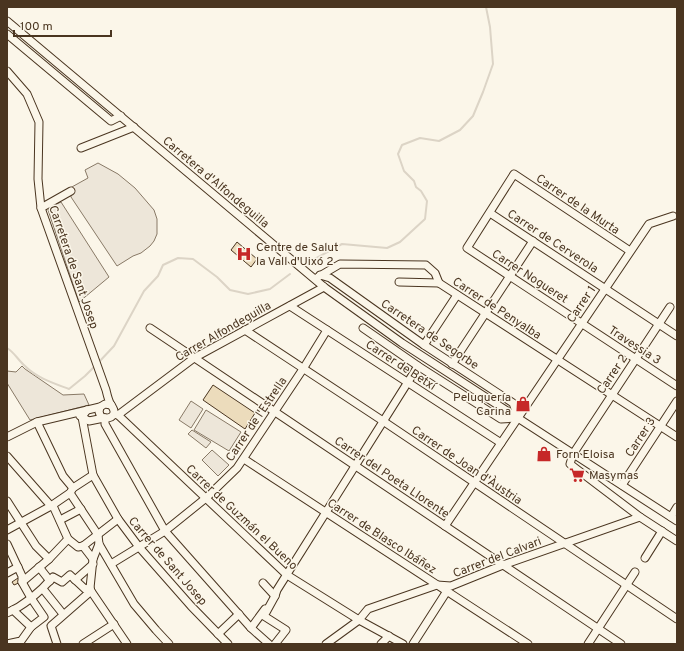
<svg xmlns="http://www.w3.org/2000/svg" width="684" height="651" viewBox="0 0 684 651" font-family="Overpass,sans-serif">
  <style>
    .green { fill: #ede6d9; stroke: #887966 }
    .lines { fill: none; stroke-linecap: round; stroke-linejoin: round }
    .stream { stroke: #dcd4c6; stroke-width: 2 }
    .building { fill: #ecdcbc; stroke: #4a3520 }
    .minor-casing { stroke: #4a3520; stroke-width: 9 }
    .minor { stroke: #fbf6e9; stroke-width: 7 }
    .labels { text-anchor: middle; stroke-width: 3; stroke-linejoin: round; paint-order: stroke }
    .street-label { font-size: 12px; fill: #4a3520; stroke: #fbf6e9 }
    .poi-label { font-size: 12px; fill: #4a3520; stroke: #fbf6e9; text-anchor: start }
  </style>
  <rect width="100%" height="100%" fill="#fbf6e9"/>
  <!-- green -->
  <g class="green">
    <path d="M98 163 118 174 135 188 154 210 157 219V234L154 241 150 246 141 253 133 256 117 266 71 197 70 188 88 178 85 170Z"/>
    <path d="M61 202 109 277 79 302 48 210 52 206Z"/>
    <path d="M22 366 25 369 63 395 84 394 89 405 30 420 7 383V371L16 372Z"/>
    <path d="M191 401 203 409 191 428 179 420Z"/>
    <path d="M206 410 241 432 229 451 194 430Z"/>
    <path d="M192 430 211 442 206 448 188 434Z"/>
    <path d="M212 450 229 465 218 476 202 460Z"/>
  </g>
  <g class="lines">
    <!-- stream -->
    <g class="stream">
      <path d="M311 261 342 244 387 248 400 242 425 219 427 201 421 191 416 187 414 181 404 171 398 154 402 145 420 138 439 141 460 130 473 116 483 92 493 64 490 27 486 7"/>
      <path d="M7 348C14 352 18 360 25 366 37 378 53 383 69 389L85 376 95 366"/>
      <path d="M98 363 114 346 144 291 158 276 163 265 178 258 193 259 217 277 230 290 248 294 270 289 290 274"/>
    </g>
  </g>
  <!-- building -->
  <g class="building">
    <path d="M237 242 257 259 251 267 231 250Z"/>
    <path d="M213 385 255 413 245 429 203 400Z"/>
    <path d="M18 578 21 582 14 585 12 582Z"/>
  </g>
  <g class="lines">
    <!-- minor casing -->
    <g class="minor-casing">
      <g id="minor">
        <path d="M7 21 324 287 402 343 677 521"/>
        <path d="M7 34 111 121 121 116"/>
        <path d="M7 71 27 94 39 122 38 179 41 208 106 390C107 394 108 399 110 403 113 408 117 413 111 417 107 419 104 418 101 417L99 412 100 407"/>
        <path d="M81 148 134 127"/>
        <path d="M41 208 71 191"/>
        <path d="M490 213 677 336"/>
        <path d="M630 251 514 174 467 248 677 386"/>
        <path d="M320 275 330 278 424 345 513 403 518 418"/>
        <path d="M318 277 340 264 426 265 435 273 439 283"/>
        <path d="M399 282 439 283 677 437"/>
        <path d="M290 306 501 443"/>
        <path d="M670 307 573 454 570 464 640 517 677 541"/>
        <path d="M150 328 621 644"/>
        <path d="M363 328 418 366 501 419 517 418"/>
        <path d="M245 330 383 421 677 619"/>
        <path d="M424 345 457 295"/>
        <path d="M452 364 533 241"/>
        <path d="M87 410 82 417 93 475 118 519 139 547 191 606 228 644"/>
        <path d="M114 414 118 415 287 575 359 620 403 644"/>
        <path d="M118 415 194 358 324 287"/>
        <path d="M80 416 89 421 104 418"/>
        <path d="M105 418V424L165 531 251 628 269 644"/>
        <path d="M37 422 63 476 73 488"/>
        <path d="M7 437 37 422 100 407 105 404 111 405"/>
        <path d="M7 456 51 506 54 508 68 539 78 547 83 546"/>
        <path d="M244 459 528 644"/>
        <path d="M622 485 677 401"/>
        <path d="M70 493 98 535 99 544 134 604 156 630 169 644"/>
        <path d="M7 501 36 546 49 559"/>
        <path d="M671 517 677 507"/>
        <path d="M60 520 81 509"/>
        <path d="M445 526 649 224 673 216"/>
        <path d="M7 530 51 506 70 493 73 488 93 475"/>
        <path d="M7 544 22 576V582L31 598 44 617 31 627 21 641 7 644"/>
        <path d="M99 544 93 559 90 588 91 591 127 644"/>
        <path d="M83 546 118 519"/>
        <path d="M83 546 93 559"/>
        <path d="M645 558 662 531"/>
        <path d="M111 564 165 531 206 498 237 468 303 369 327 330"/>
        <path d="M39 567 50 581"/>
        <path d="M7 573 18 567"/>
        <path d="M75 580 93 564"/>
        <path d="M22 582 49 559 68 539"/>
        <path d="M263 583 275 596"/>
        <path d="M43 589 63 614"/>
        <path d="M13 610 31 627"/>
        <path d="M7 613C25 605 40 592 53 577L62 582 70 575 85 589 90 588"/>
        <path d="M251 628 265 609"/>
        <path d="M218 634 239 614"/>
        <path d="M57 644 51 626 91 591"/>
        <path d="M83 644 114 624"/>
        <path d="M275 644 286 630 264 616 275 596 277 590 418 366"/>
        <path d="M326 644 359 620 368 609 437 585 451 586 503 565 640 517"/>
        <path d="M381 644 389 636"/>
        <path d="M413 644 447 591"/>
        <path d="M588 644 635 572"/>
      </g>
    </g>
    <!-- minor -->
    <use href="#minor" class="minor"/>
  </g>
  <!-- icons -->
  <defs>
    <g id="hospital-bare" transform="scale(1.2)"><path d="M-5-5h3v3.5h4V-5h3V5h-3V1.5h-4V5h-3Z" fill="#c62828" stroke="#fbf6e9" stroke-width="2.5" paint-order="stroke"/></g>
    <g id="shop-bare" transform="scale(1.2)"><path d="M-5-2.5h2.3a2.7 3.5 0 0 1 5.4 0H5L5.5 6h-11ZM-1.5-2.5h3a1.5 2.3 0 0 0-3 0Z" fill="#c62828" stroke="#fbf6e9" stroke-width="2.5" paint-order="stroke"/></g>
    <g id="supermarket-bare" transform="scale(1.2)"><path d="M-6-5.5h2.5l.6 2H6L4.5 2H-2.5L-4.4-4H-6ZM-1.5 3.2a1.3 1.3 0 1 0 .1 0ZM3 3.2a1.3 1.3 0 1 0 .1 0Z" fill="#c62828" stroke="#fbf6e9" stroke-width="2.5" paint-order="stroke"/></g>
  </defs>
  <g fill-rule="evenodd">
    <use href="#hospital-bare" x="244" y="254"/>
    <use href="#shop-bare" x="523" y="404"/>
    <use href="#shop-bare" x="544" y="454"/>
    <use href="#supermarket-bare" x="577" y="475"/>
  </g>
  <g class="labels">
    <!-- street labels -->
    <g class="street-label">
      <text transform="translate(216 182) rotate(40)" y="4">Carretera d'Alfondeguilla</text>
      <text transform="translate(578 204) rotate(34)" y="4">Carrer de la Murta</text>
      <text transform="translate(553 241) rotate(33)" y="4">Carrer de Cerverola</text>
      <text transform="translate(74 267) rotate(71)" y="4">Carretera de Sant Josep</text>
      <text transform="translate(530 276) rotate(33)" y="4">Carrer Nogueret</text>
      <text transform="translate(581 304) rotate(-56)" y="4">Carrer 1</text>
      <text transform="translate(497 308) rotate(33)" y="4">Carrer de Penyalba</text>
      <text transform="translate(223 331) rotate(-30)" y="4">Carrer Alfondeguilla</text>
      <text transform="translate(430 334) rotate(34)" y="4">Carretera de Segorbe</text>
      <text transform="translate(635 345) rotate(33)" y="4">Travessia 3</text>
      <text transform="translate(401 365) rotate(33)" y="4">Carrer de Betxí</text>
      <text transform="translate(612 374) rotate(-56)" y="4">Carrer 2</text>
      <text transform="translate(256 419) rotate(-56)" y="4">Carrer de l'Estrella</text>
      <text transform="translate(640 437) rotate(-57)" y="4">Carrer 3</text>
      <text transform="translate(467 465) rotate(34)" y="4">Carrer de Joan d'Àustria</text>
      <text transform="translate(392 477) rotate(34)" y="4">Carrer del Poeta Llorente</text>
      <text transform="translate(242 517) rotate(43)" y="4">Carrer de Guzmán el Bueno</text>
      <text transform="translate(382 536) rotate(33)" y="4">Carrer de Blasco Ibáñez</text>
      <text transform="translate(497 557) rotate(-21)" y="4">Carrer del Calvari</text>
      <text transform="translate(168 561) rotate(49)" y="4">Carrer de Sant Josep</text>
    </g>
    <!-- poi labels -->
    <g class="poi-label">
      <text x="256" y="251">Centre de Salut<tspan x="256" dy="14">la Vall d'Uixó 2</tspan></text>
      <text x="511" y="401" text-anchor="end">Peluquería<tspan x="511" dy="14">Carina</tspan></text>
      <text x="556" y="458">Forn Eloisa</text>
      <text x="589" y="479">Masymas</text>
    </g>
  </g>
  <!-- border -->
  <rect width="684" height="651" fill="none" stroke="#4a3520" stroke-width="16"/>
  <!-- scale -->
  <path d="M14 30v6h97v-6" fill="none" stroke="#4a3520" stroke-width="2"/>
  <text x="20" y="30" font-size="12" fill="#4a3520" stroke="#fbf6e9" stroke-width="3" paint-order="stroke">100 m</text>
</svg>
